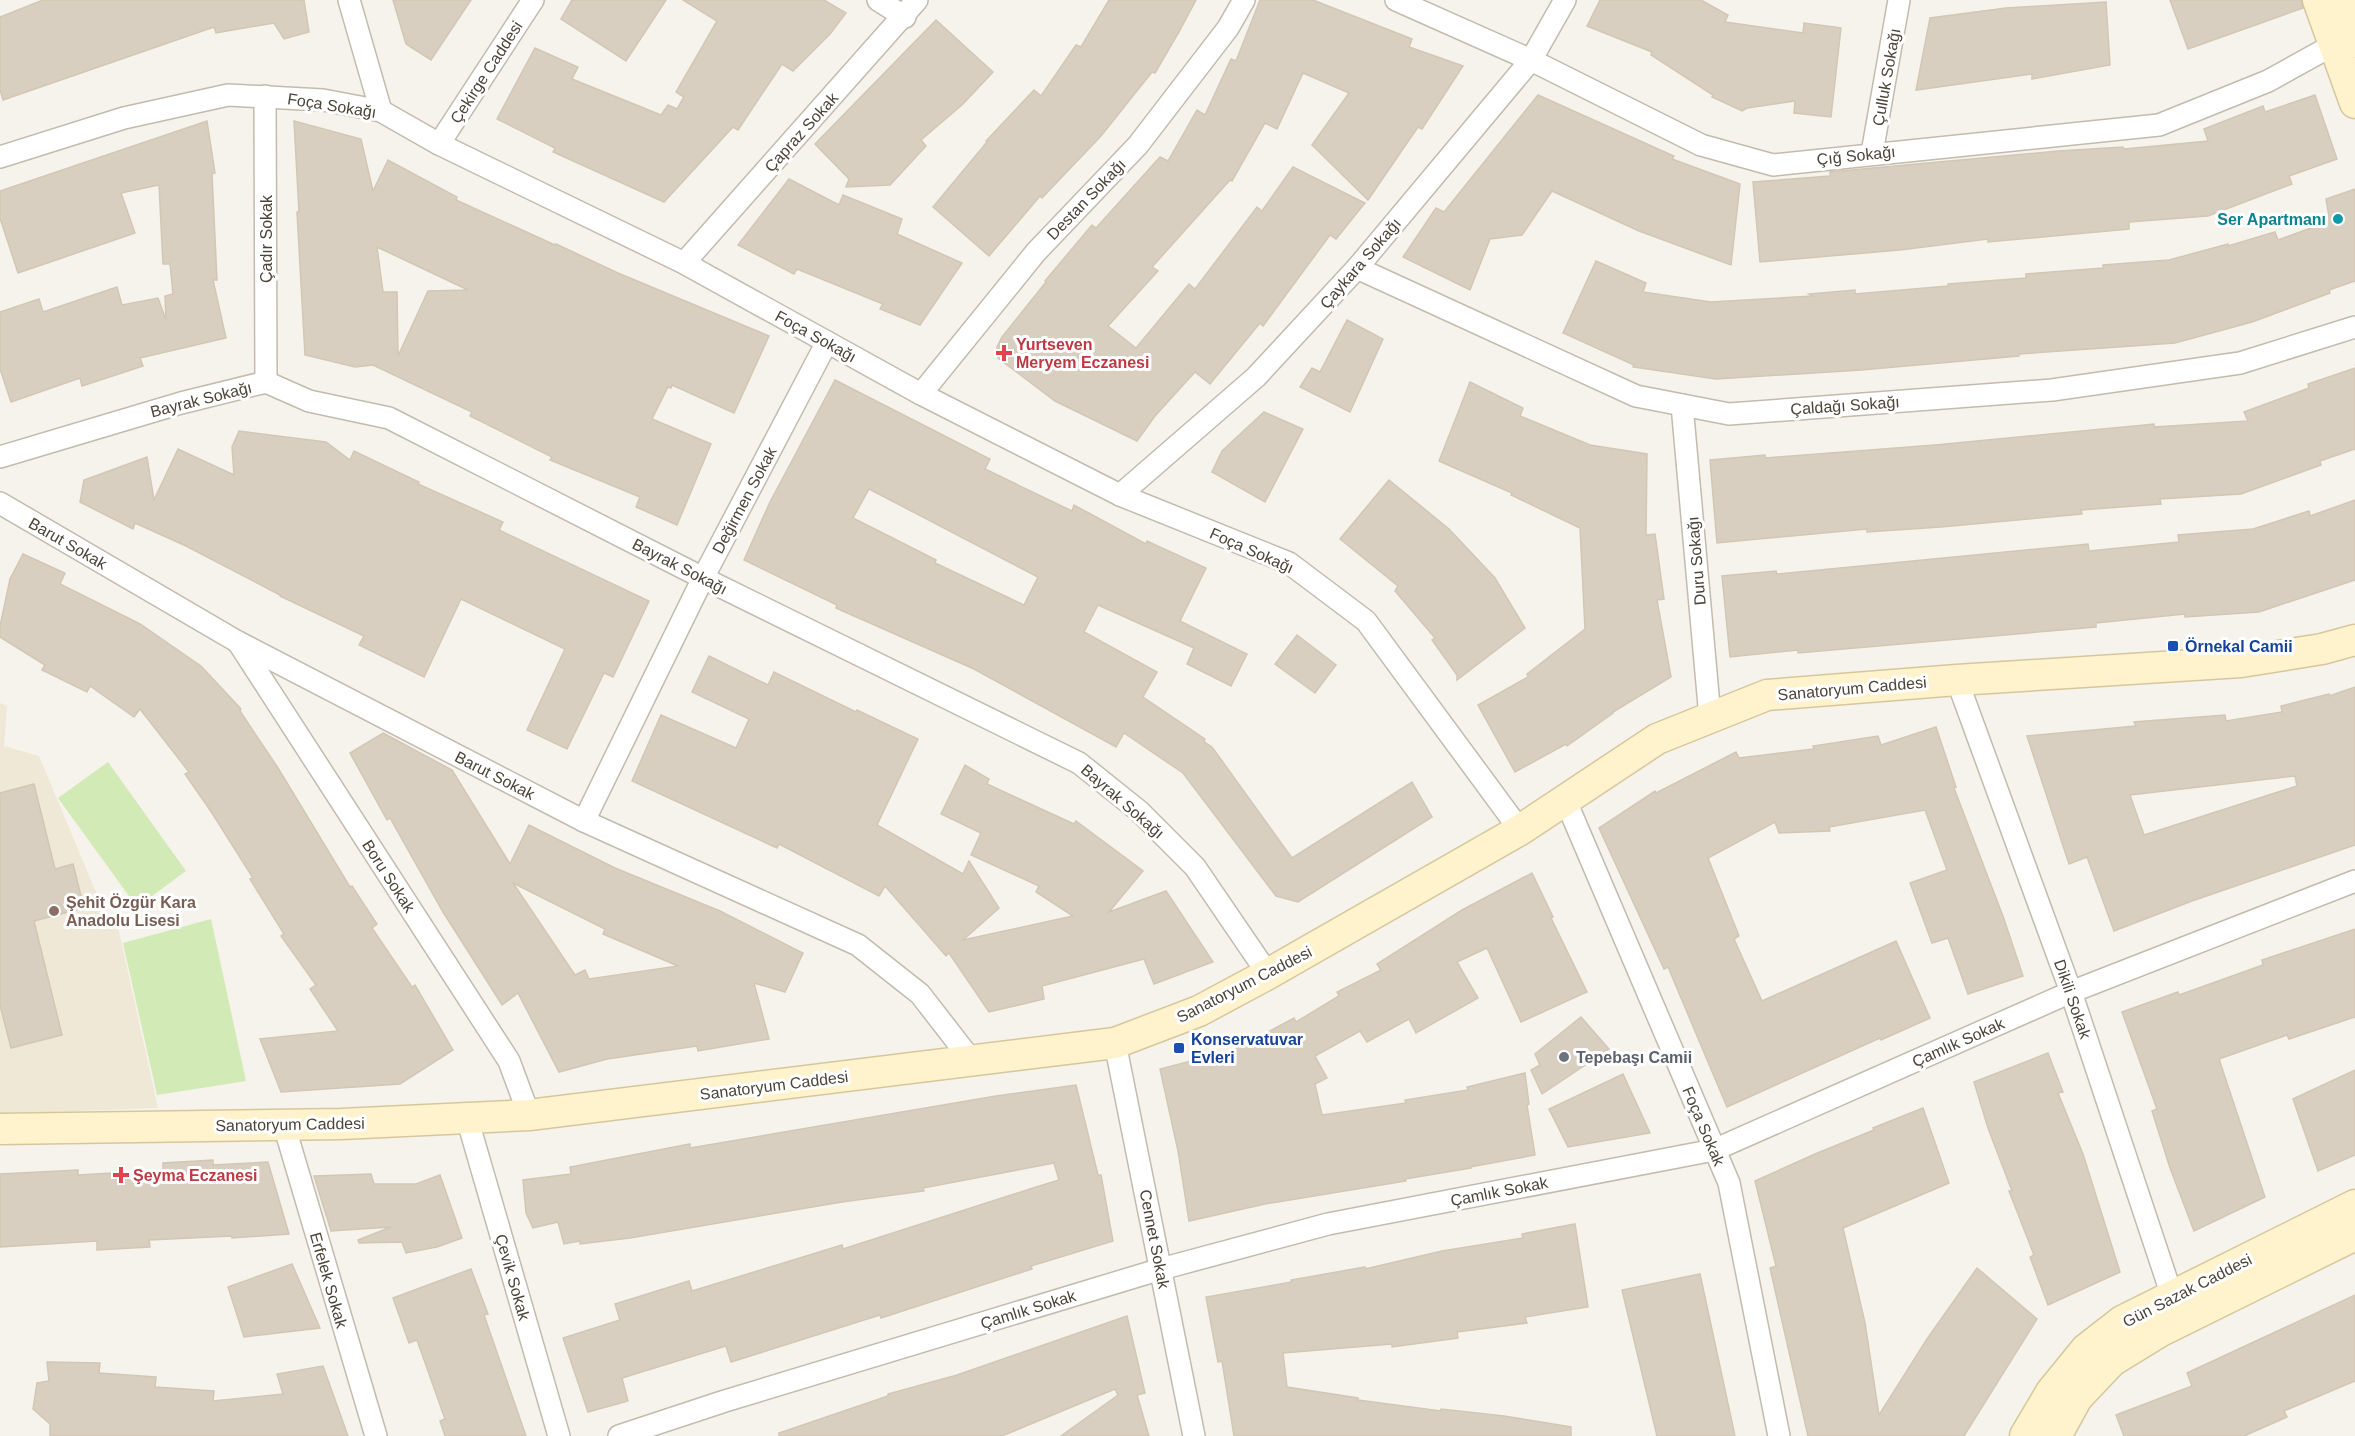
<svg xmlns="http://www.w3.org/2000/svg" width="2355" height="1436" viewBox="0 0 2355 1436" font-family="Arial,sans-serif">
  <style>
    .education { fill: #efe8d6 }
    .green { fill: #d2eab5 }
    .building { fill: #d8cfc1; stroke: #d3c7b4; stroke-width: 1.5; fill-rule: evenodd }
    .lines { fill: none; stroke-linecap: round; stroke-linejoin: round }
    .street-casing { stroke: #c2bbae; stroke-width: 24 }
    .secondary-casing { stroke: #d6c79b; stroke-width: 33 }
    .street { stroke: #fff; stroke-width: 21 }
    .secondary { stroke: #fff3cd; stroke-width: 30 }
    .culture-dot { fill: #0f9aa8; stroke: #fff; stroke-width: 2 }
    .health-dot { fill: #e0444e; stroke: #fff; stroke-width: 2 }
    .transit-dot { fill: #1a4fb4; stroke: #fff; stroke-width: 2 }
    .education-dot { fill: #8d6e63; stroke: #fff; stroke-width: 2 }
    .worship-dot { fill: #6b7280; stroke: #fff; stroke-width: 2 }
    .labels { text-anchor: middle; stroke-width: 6; stroke-linejoin: round; paint-order: stroke }
    .street-label { font-size: 16px; fill: #4b4439; stroke: #fff }
    .culture-label { font-size: 16px; font-weight: bold; fill: #0d838f; stroke: #fff; text-anchor: end }
    .health-label { font-size: 16px; font-weight: bold; fill: #be3a42; stroke: #fff; text-anchor: start }
    .transit-label { font-size: 16px; font-weight: bold; fill: #164399; stroke: #fff; text-anchor: start }
    .education-label { font-size: 16px; font-weight: bold; fill: #785e54; stroke: #fff; text-anchor: start }
    .worship-label { font-size: 16px; font-weight: bold; fill: #5b616d; stroke: #fff; text-anchor: start }
  </style>
  <rect width="100%" height="100%" fill="#f6f3ec"/>
  <!-- education -->
  <path class="education" d="M0 703 7 706 4 746 39 756 95 890 119 931 158 1108 0 1114Z"/>
  <!-- green -->
  <g class="green">
    <path d="M108 762 186 871 137 907 58 798Z"/>
    <path d="M211 919 246 1081 157 1095 123 943Z"/>
  </g>
  <!-- building -->
  <g class="building">
    <path d="M43 0H304L309 32 284 39 274 23 216 33 214 27 3 100 0 90V17Z"/>
    <path d="M393 0H471L431 60 406 44Z"/>
    <path d="M572 0H666L626 61 561 19Z"/>
    <path d="M683 0H824L846 13 830 34 793 71 782 64 738 130 733 127 664 202 553 152 555 148 497 119 535 48 578 67 572 79 661 115 668 105 677 109 684 97 676 92 717 21Z"/>
    <path d="M1109 0H1196L1179 32 1155 73 1152 72 1101 136 1042 198 1040 196 989 256 933 207 987 142 986 141 1034 90 1041 96 1076 45 1081 47Z"/>
    <path d="M1260 0H1313L1412 39 1409 47 1463 66 1422 129 1418 127 1368 200 1312 145 1349 93 1303 73 1277 129 1265 123 1232 181 1230 180 1152 267 1158 271 1108 326 1136 348 1189 284 1195 289 1257 207 1262 211 1293 167 1365 203 1336 239 1330 235 1263 326 1260 323 1210 384 1195 372 1155 416 1137 441 1055 401 998 358 997 347 1002 337 1046 282 1045 281 1092 225 1096 228 1160 157 1168 161 1197 110 1205 115 1231 59 1236 61Z"/>
    <path d="M1600 0H1701L1728 15 1725 22 1803 33 1804 23 1841 28 1831 117 1794 113 1795 101 1747 108 1742 111 1712 97 1713 95 1651 55 1652 52 1587 26Z"/>
    <path d="M2170 0H2301L2303 8 2188 49Z"/>
    <path d="M2106 2 2110 65 2032 79V74L1916 90 1930 18 2006 8Z"/>
    <path d="M936 20 993 72 963 104 921 140 926 146 890 185 846 187 849 179 815 144Z"/>
    <path d="M1538 95 1674 156 1672 159 1740 184 1731 265 1639 231 1552 191 1522 235 1490 239 1470 290 1403 257 1436 208 1444 212Z"/>
    <path d="M2315 95 2337 159 2289 176 2292 184 2208 216 2129 222V229L1988 242V239L1900 250 1760 262 1753 182 1830 176V172L2058 151 2123 147 2124 149 2208 141 2204 129 2263 106 2265 112Z"/>
    <path d="M207 121 215 173 212 174 217 280H213L226 338 140 358 143 366 82 386 80 378 11 402 0 369V312L39 299 43 312 117 287 122 305 158 298 166 320 165 296 173 294 170 264H163L159 185 121 193 135 233 18 273 0 218V191Z"/>
    <path d="M294 121 361 139 373 191 388 160 457 197 456 200 555 245 556 244 618 273 769 336 734 413 672 385 671 388 668 387 652 419 711 444 677 525 636 507 640 497 550 460 552 457 470 416 472 412 373 365 355 367 305 355 297 212H299ZM377 247 468 290 428 291 398 356 397 292H383Z"/>
    <path d="M789 179 839 205 843 195 902 219 897 234 962 263 920 325 880 309 883 304 797 269 794 274 738 245Z"/>
    <path d="M2355 189V281L2329 290 2330 293 2252 322 2175 343 2019 354V356L1861 370 1716 379 1633 367 1634 365 1563 333 1596 261 1646 283 1643 292 1711 302 1813 296 1809 294 1855 290V294L1948 286V284L2026 278V274L2103 268V265L2169 260 2228 244V246L2275 232 2278 240 2322 224 2320 219 2329 217 2326 199Z"/>
    <path d="M1347 320 1383 339 1350 412 1300 387 1312 368 1320 372Z"/>
    <path d="M2355 368V449L2320 461 2321 465 2241 494 2160 499 2161 504 2081 510 2082 514 1941 527 1867 532V529L1717 543 1710 460 1765 455V458L1935 445 2154 424V427L2248 421 2244 412 2309 388 2308 384Z"/>
    <path d="M835 380 990 459 985 469 1072 511 1074 505 1146 544 1147 541 1206 568 1180 621 1247 654 1231 686 1187 664 1194 648 1098 605 1084 632 1157 672 1143 697 1205 739 1204 742 1212 747 1292 858 1412 782 1432 817 1298 902 1276 896 1183 773 1124 733 1116 747 974 669 836 608 837 605 744 560 770 502ZM869 489 1038 577 1024 605 935 563 936 560 853 518Z"/>
    <path d="M1470 382 1523 408 1520 416 1590 445 1647 454 1646 535 1655 534 1664 599 1657 600 1671 677 1613 712V713L1567 746 1566 744 1515 772 1478 705 1528 677 1527 674 1585 629 1580 528 1511 495 1512 493 1439 461Z"/>
    <path d="M1264 412 1303 429 1265 502 1212 472 1222 451Z"/>
    <path d="M239 431 326 442 350 460 354 451 419 482 418 484 503 522 499 530 649 601 613 677 604 673 567 749 527 730 565 649 461 599 424 677 359 645 364 636 280 596V595L186 546 135 523 133 529 80 502 84 480 147 457 154 500 178 449 234 475 232 447Z"/>
    <path d="M1389 480 1449 529 1495 578 1525 628 1457 680V675L1432 640 1435 638 1395 591 1398 586 1340 539Z"/>
    <path d="M2355 500V580L2259 612 2185 617V614L2096 623V627L1798 653V650L1730 657 1722 576 1776 571 1777 574 2088 544 2089 551 2179 542 2178 535 2253 529 2309 511 2310 516Z"/>
    <path d="M23 554 65 573 60 584 140 624 201 666 241 709 240 711 278 768 350 887 352 886 377 924 372 928 412 987 415 985 453 1050 400 1084 281 1092 260 1039 338 1031 310 989 316 985 281 936 284 934 250 879 253 878 212 813 185 774 189 772 140 709 134 717 90 686 87 692 42 670 45 665 0 637V626L10 579Z"/>
    <path d="M1297 635 1336 665 1315 693 1275 664Z"/>
    <path d="M709 656 768 685 774 672 856 712 857 710 918 739 877 825 963 874 969 861 999 908 963 940 1073 916 1036 892 1039 886 971 855 981 833 941 814 965 765 989 779 987 784 1074 824 1076 821 1143 871 1109 912 1166 891 1213 962 1154 984 1144 959 1042 986 1044 999 989 1012 949 953 946 956 885 886 879 896 779 844 777 848 632 781 661 715 736 748 749 719 692 692Z"/>
    <path d="M2355 687V845L2192 901 2114 931 2087 857 2069 864 2027 736 2136 726 2134 722 2225 715 2226 721 2282 712 2281 706 2329 694V696ZM2295 776 2297 786 2144 835 2130 795Z"/>
    <path d="M1936 727 1956 787 1954 788 2004 919 2023 976 1968 994 1948 938 1932 943 1910 883 1947 870 1925 810 1829 827 1830 831 1779 833 1775 822 1708 858 1739 936 1734 939 1762 1001 1896 941 1930 1018 1881 1040 1880 1038 1727 1107 1668 967 1664 969 1599 828 1655 791 1656 793 1736 752 1739 758 1814 749 1813 746 1878 736 1881 745Z"/>
    <path d="M383 733 452 770 510 864 529 825 615 868 720 911 803 953 785 992 754 983 769 1039 698 1051 697 1046 607 1059 559 1072 518 993 502 1005 443 912 390 818 387 820 350 753ZM513 883 605 929 603 934 678 966 589 979 585 970 575 975Z"/>
    <path d="M34 784 55 869 73 864 84 908 34 921 62 1035 11 1048 0 1005V793Z"/>
    <path d="M1532 873 1553 917 1551 918 1587 992 1521 1022 1487 948 1457 962 1478 998 1416 1033 1409 1019 1367 1042 1360 1031 1315 1056 1327 1078 1315 1084 1322 1115 1406 1103 1405 1100 1468 1090 1467 1087 1525 1073 1529 1104 1527 1105 1535 1155 1470 1167 1471 1168 1405 1179 1406 1181 1265 1204 1189 1221 1178 1151 1160 1069 1234 1050 1294 1018 1296 1022 1339 996 1337 992 1381 970 1377 964 1462 910Z"/>
    <path d="M2355 929V1017L2289 1039 2287 1035 2219 1059 2265 1197 2194 1231 2170 1168 2152 1111 2157 1109 2122 1012 2178 992 2179 995 2263 965 2262 960Z"/>
    <path d="M1581 1017 1609 1049 1542 1094 1531 1070 1540 1065 1535 1054Z"/>
    <path d="M2048 1053 2063 1092 2058 1093 2083 1154 2120 1272 2048 1305 2030 1257 2034 1255 2009 1191H2012L1988 1128 1974 1082Z"/>
    <path d="M2355 1070V1155L2318 1171 2293 1099Z"/>
    <path d="M1623 1074 1650 1133 1568 1147 1549 1109Z"/>
    <path d="M1076 1085 1098 1175H1101L1113 1241 1031 1266 1032 1269 881 1318 880 1315 731 1362 726 1346 622 1378 628 1401 588 1412 563 1338 620 1320 615 1304 689 1281 692 1291 842 1245 843 1249 1033 1188 1059 1180 1054 1163 923 1188 924 1191 842 1202 630 1238 580 1244V1241L564 1244 558 1222 533 1228 526 1213 523 1180 571 1174 570 1167 690 1144V1148L996 1096Z"/>
    <path d="M1923 1108 1949 1183 1843 1228 1865 1323 1879 1415 1927 1339 1977 1268 2037 1319 1964 1436H1808L1770 1268 1776 1266 1755 1181 1815 1154 1874 1130 1873 1128Z"/>
    <path d="M213 1160V1165L268 1162 289 1234 232 1238V1236L149 1240 150 1247 97 1250V1241L0 1247V1174L78 1170V1175L163 1170V1163Z"/>
    <path d="M371 1174 374 1184H416L440 1175 462 1238 437 1247 406 1253 402 1242 359 1243 358 1240 391 1227 331 1231 314 1176Z"/>
    <path d="M1575 1224 1588 1307 1525 1317 1527 1323 1457 1332 1458 1338 1392 1347V1344L1283 1353 1287 1387 1358 1398V1400L1441 1411V1409L1504 1416 1571 1427V1436H1234L1222 1361 1218 1362 1206 1297 1292 1282 1291 1280 1365 1267V1269L1442 1251 1523 1238 1522 1234Z"/>
    <path d="M292 1264 320 1328 244 1337 228 1287Z"/>
    <path d="M471 1269 488 1314 484 1315 526 1436H445L440 1421 445 1419 417 1340 409 1343 393 1298Z"/>
    <path d="M1700 1274 1735 1436H1657L1622 1290Z"/>
    <path d="M2355 1295V1381L2284 1411 2287 1417 2244 1436H2124L2116 1415 2192 1386 2187 1373Z"/>
    <path d="M1127 1316 1145 1393 1137 1395 1149 1436H1061L1118 1395 1115 1389 1002 1436H779V1433L888 1396V1394L957 1375Z"/>
    <path d="M47 1362 100 1363 99 1373 156 1377 155 1387 214 1391 213 1401 283 1394 277 1374 323 1366 348 1436H50V1424L33 1409 37 1383 49 1381Z"/>
  </g>
  <g class="lines">
    <!-- street casing -->
    <g class="street-casing">
      <g id="street">
        <path d="M349 0 381 111"/>
        <path d="M878 0 905 17"/>
        <path d="M1396 0 1531 60 1701 145 1773 165 2159 125 2268 81 2333 45"/>
        <path d="M265 96 266 382"/>
        <path d="M439 144 533 0"/>
        <path d="M1872 153 1899 0"/>
        <path d="M0 157 124 118 228 95 323 100 381 111 439 144 684 263 921 394 1120 495 1289 563 1366 621 1520 830"/>
        <path d="M684 263 917 0"/>
        <path d="M1357 268 1636 396 1729 414 2052 390 2240 363 2355 327"/>
        <path d="M921 394 1036 252 1138 145 1228 28 1244 0"/>
        <path d="M1682 405 1710 717"/>
        <path d="M0 457 181 403 266 382 309 401 389 418 703 578 1079 763 1139 811 1195 867 1268 974"/>
        <path d="M1120 495 1256 377 1357 268 1531 60 1565 0"/>
        <path d="M0 503 238 642 584 821 858 945 920 994 972 1061"/>
        <path d="M238 642 509 1061 529 1115"/>
        <path d="M1957 680 2071 992 2176 1308"/>
        <path d="M1565 799 1729 1183 1779 1436"/>
        <path d="M584 821 703 578 827 342"/>
        <path d="M1115 1043 1194 1436"/>
        <path d="M467 1118 559 1436"/>
        <path d="M284 1125 376 1436"/>
        <path d="M619 1436 725 1401 1161 1269 1328 1224 1714 1150 2071 992 2355 881"/>
      </g>
    </g>
    <!-- secondary casing -->
    <g class="secondary-casing">
      <g id="secondary">
        <path d="M2318 0 2355 103"/>
        <path d="M2340 0 2355 42"/>
        <path d="M0 1129 341 1124 529 1115 1115 1043 1199 1011 1268 974 1520 830 1657 739 1767 695 1957 680 2241 662 2322 649 2355 640"/>
        <path d="M2025 1436 2051 1392 2086 1349 2122 1321 2355 1205"/>
        <path d="M2056 1436 2077 1398 2112 1361 2161 1331 2355 1235"/>
      </g>
    </g>
    <!-- street -->
    <use href="#street" class="street"/>
    <!-- secondary -->
    <use href="#secondary" class="secondary"/>
  </g>
  <!-- markers -->
  <circle class="culture-dot" cx="2338" cy="219" r="6"/>
  <g class="health-dot">
    <path d="M1001 344h6v6h6v6h-6v6h-6v-6h-6v-6h6z"/>
    <path d="M118 1166h6v6h6v6h-6v6h-6v-6h-6v-6h6z"/>
  </g>
  <g class="transit-dot">
    <rect x="2167" y="640" width="12" height="12" rx="3"/>
    <rect x="1173" y="1042" width="12" height="12" rx="3"/>
  </g>
  <circle class="education-dot" cx="54" cy="911" r="6"/>
  <circle class="worship-dot" cx="1564" cy="1057" r="6"/>
  <g class="labels">
    <!-- street labels -->
    <g class="street-label">
      <text transform="translate(486 72) rotate(-57)" y="6">Çekirge Caddesi</text>
      <text transform="translate(1886 77) rotate(-80)" y="6">Çulluk Sokağı</text>
      <text transform="translate(332 105) rotate(9)" y="6">Foça Sokağı</text>
      <text transform="translate(801 132) rotate(-48)" y="6">Çapraz Sokak</text>
      <text transform="translate(1856 155) rotate(-6)" y="6">Çığ Sokağı</text>
      <text transform="translate(1086 199) rotate(-46)" y="6">Destan Sokağı</text>
      <text transform="translate(266 239) rotate(-90)" y="6">Çadır Sokak</text>
      <text transform="translate(1360 263) rotate(-49)" y="6">Çaykara Sokağı</text>
      <text transform="translate(816 336) rotate(29)" y="6">Foça Sokağı</text>
      <text transform="translate(201 399) rotate(-14)" y="6">Bayrak Sokağı</text>
      <text transform="translate(1845 405) rotate(-4)" y="6">Çaldağı Sokağı</text>
      <text transform="translate(744 500) rotate(-62)" y="6">Değirmen Sokak</text>
      <text transform="translate(68 543) rotate(30)" y="6">Barut Sokak</text>
      <text transform="translate(1252 550) rotate(24)" y="6">Foça Sokağı</text>
      <text transform="translate(1696 561) rotate(-95)" y="6">Duru Sokağı</text>
      <text transform="translate(680 566) rotate(27)" y="6">Bayrak Sokağı</text>
      <text transform="translate(1852 688) rotate(-5)" y="6">Sanatoryum Caddesi</text>
      <text transform="translate(495 775) rotate(27)" y="6">Barut Sokak</text>
      <text transform="translate(1123 801) rotate(41)" y="6">Bayrak Sokağı</text>
      <text transform="translate(389 876) rotate(57)" y="6">Boru Sokak</text>
      <text transform="translate(1244 984) rotate(-27)" y="6">Sanatoryum Caddesi</text>
      <text transform="translate(2073 999) rotate(71)" y="6">Dikili Sokak</text>
      <text transform="translate(1958 1042) rotate(-24)" y="6">Çamlık Sokak</text>
      <text transform="translate(774 1085) rotate(-7)" y="6">Sanatoryum Caddesi</text>
      <text transform="translate(290 1124) rotate(-1)" y="6">Sanatoryum Caddesi</text>
      <text transform="translate(1704 1126) rotate(67)" y="6">Foça Sokak</text>
      <text transform="translate(1499 1191) rotate(-11)" y="6">Çamlık Sokak</text>
      <text transform="translate(1155 1239) rotate(79)" y="6">Cennet Sokak</text>
      <text transform="translate(513 1277) rotate(74)" y="6">Çevik Sokak</text>
      <text transform="translate(329 1280) rotate(74)" y="6">Erfelek Sokak</text>
      <text transform="translate(2187 1290) rotate(-27)" y="6">Gün Sazak Caddesi</text>
      <text transform="translate(1028 1309) rotate(-17)" y="6">Çamlık Sokak</text>
    </g>
    <!-- culture labels -->
    <g class="culture-label">
      <text x="2326" y="225">Ser Apartmanı</text>
    </g>
    <!-- health labels -->
    <g class="health-label">
      <text x="1016" y="350">Yurtseven<tspan x="1016" dy="18">Meryem Eczanesi</tspan></text>
      <text x="133" y="1181">Şeyma Eczanesi</text>
    </g>
    <!-- transit labels -->
    <g class="transit-label">
      <text x="2185" y="652">Örnekal Camii</text>
      <text x="1191" y="1045">Konservatuvar<tspan x="1191" dy="18">Evleri</tspan></text>
    </g>
    <!-- education labels -->
    <g class="education-label">
      <text x="66" y="908">Şehit Özgür Kara<tspan x="66" dy="18">Anadolu Lisesi</tspan></text>
    </g>
    <!-- worship labels -->
    <g class="worship-label">
      <text x="1576" y="1063">Tepebaşı Camii</text>
    </g>
  </g>
</svg>
